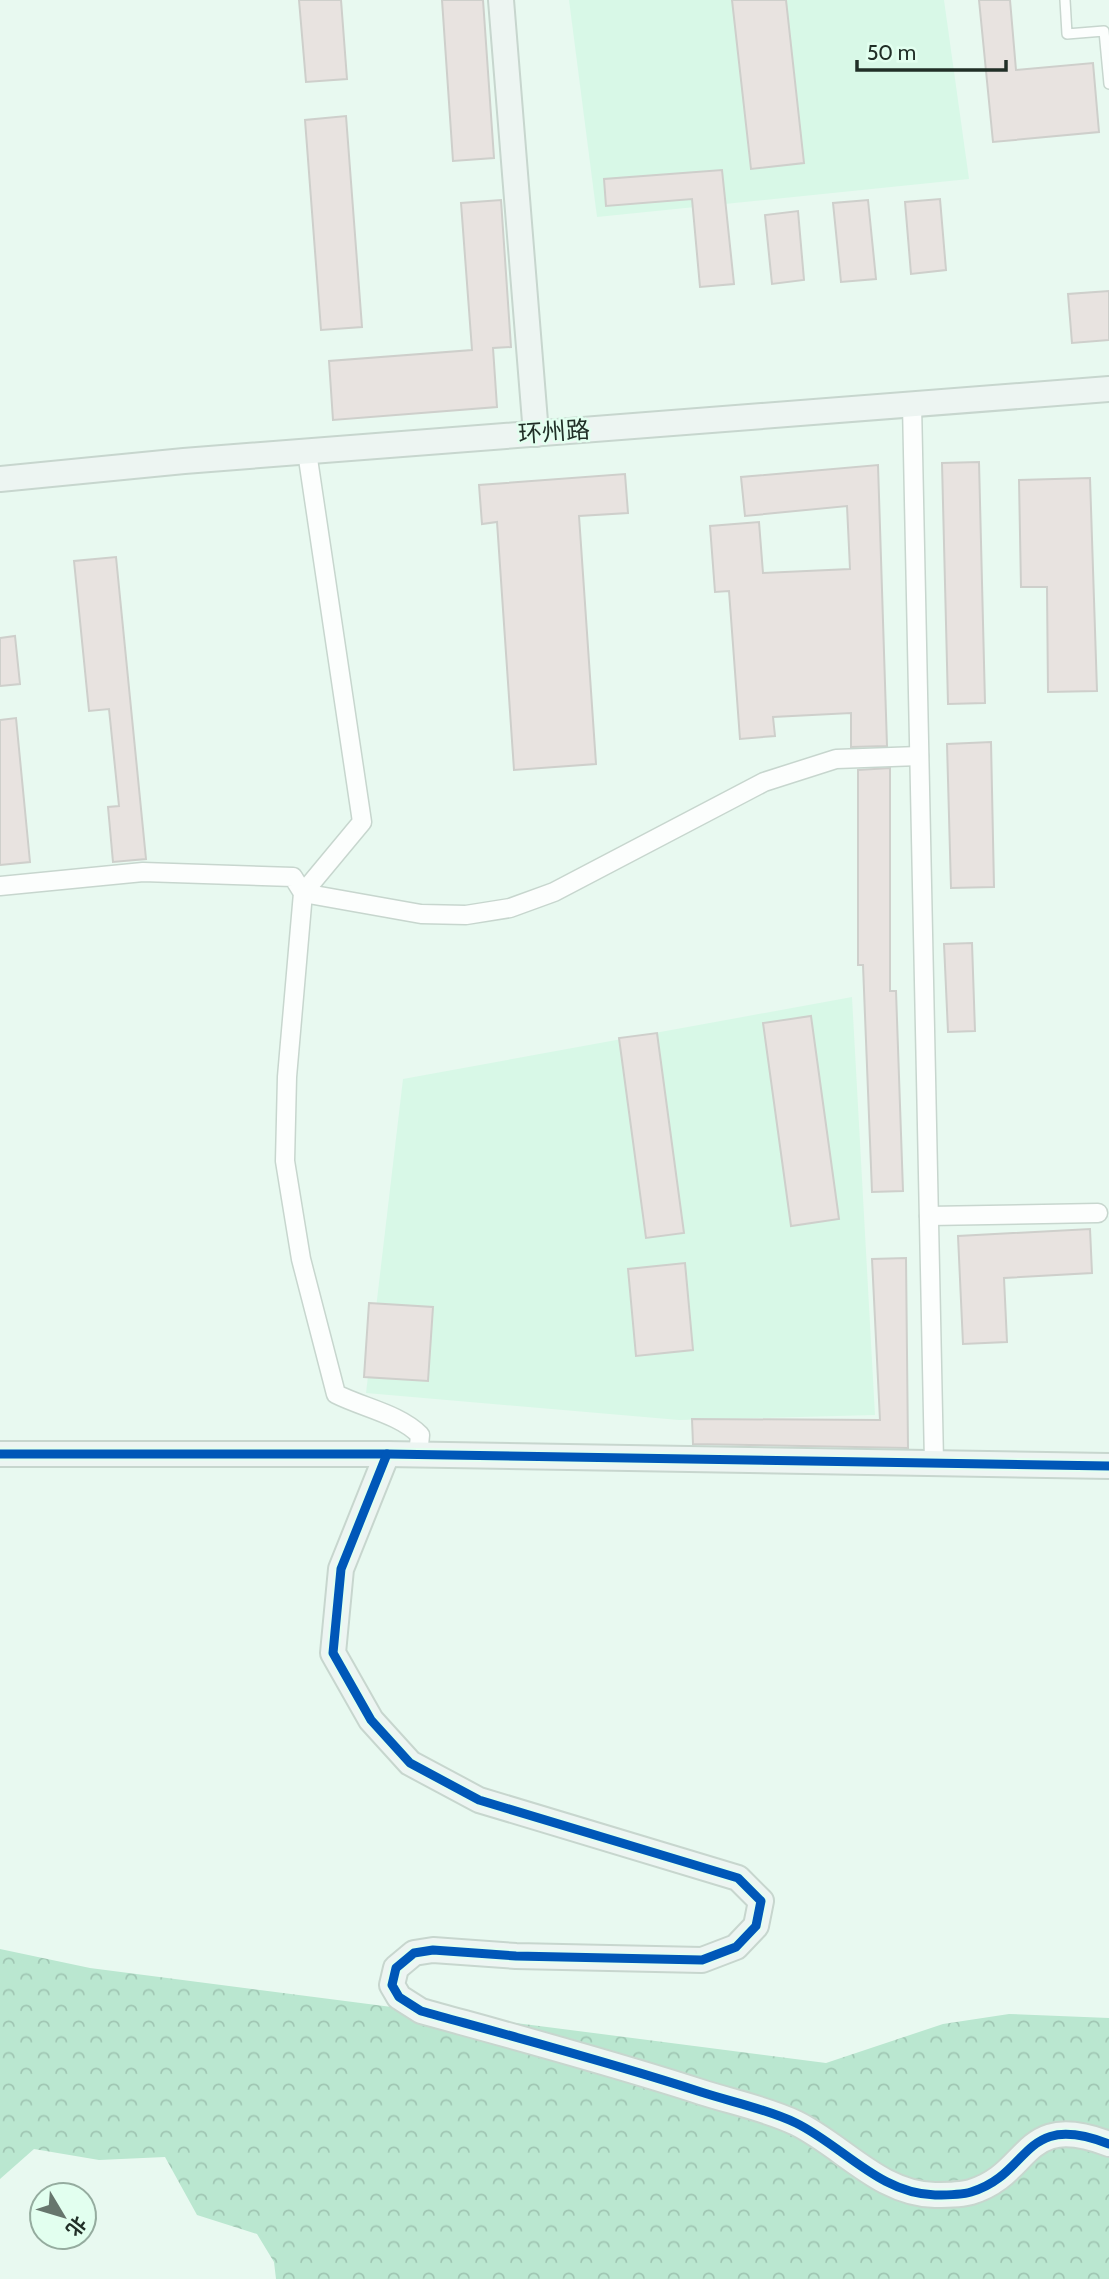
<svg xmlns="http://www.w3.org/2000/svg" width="1109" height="2279" viewBox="0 0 1109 2279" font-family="Cabin,'Noto Sans SC',sans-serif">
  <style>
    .built { fill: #d8f8e7 }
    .forest { fill: url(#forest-crowns) }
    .building { fill: #e8e3e0; stroke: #cecfcb; stroke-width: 2 }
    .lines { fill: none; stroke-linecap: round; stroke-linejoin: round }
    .lane-casing { stroke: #c7d6ce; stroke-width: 12 }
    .street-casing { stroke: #c7d6ce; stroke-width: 21 }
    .secondary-casing { stroke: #c7d6ce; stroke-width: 28 }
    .lane { stroke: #fcfefd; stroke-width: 9 }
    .street { stroke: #fcfefd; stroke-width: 18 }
    .secondary { stroke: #edf5f2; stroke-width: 24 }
    .cycleway-casing { stroke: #e2ffef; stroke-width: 13 }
    .cycleway { stroke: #0057b8; stroke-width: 9 }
    .labels { text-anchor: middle; stroke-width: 5; stroke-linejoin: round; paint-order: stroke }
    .street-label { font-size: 24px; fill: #212f27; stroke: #e2ffef }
  </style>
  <defs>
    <pattern id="forest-crowns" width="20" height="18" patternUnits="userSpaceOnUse" patternTransform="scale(1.75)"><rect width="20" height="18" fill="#bae7d0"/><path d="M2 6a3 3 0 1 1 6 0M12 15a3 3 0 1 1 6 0" fill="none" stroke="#a0c6b3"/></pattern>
  </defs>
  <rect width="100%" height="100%" fill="#e8f9f0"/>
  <!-- built -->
  <g class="built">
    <path d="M569 0H944L969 179 597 217Z"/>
    <path d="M852 997 875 1415 679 1420 366 1393 403 1079Z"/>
  </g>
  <!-- forest -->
  <path class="forest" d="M0 1949 90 1968 826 2063 943 2024 1009 2014 1109 2018V2279H276L274 2262 257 2234 197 2215 165 2157 99 2160 34 2149 0 2179Z"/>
  <!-- building -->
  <g class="building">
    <path d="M299 0H341L347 79 306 82Z"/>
    <path d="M442 0H483L494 158 453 161Z"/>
    <path d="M732 0H786L804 163 751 169Z"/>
    <path d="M979 0H1010L1016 70 1093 63 1099 132 993 142Z"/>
    <path d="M346 116 362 327 321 330 305 120Z"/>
    <path d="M722 170 734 284 700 287 692 199 606 206 604 179Z"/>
    <path d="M940 199 946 270 911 274 905 202Z"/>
    <path d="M501 200 511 347 493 348 497 407 333 420 329 361 472 350 461 203Z"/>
    <path d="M868 200 876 279 841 282 833 203Z"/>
    <path d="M798 211 804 280 772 284 765 215Z"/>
    <path d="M1109 291V340L1072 343 1068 294Z"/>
    <path d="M979 462 985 703 948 704 942 463Z"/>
    <path d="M878 465 887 746 851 747V713L773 717 775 736 740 739 729 591 715 592 710 526 759 522 763 573 850 569 847 506 745 516 741 477Z"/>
    <path d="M625 474 628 513 579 516 596 764 514 770 497 522 482 524 479 485Z"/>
    <path d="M1090 478 1097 691 1048 692 1047 587H1021L1019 480Z"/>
    <path d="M116 557 146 859 113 862 108 807 119 806 109 709 89 711 74 561Z"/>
    <path d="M15 636 20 684 0 686V638Z"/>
    <path d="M16 718 30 862 0 865V720Z"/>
    <path d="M991 742 994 887 951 888 947 744Z"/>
    <path d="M890 768V991H896L903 1191 872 1192 863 965H858V770Z"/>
    <path d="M972 943 975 1031 948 1032 944 944Z"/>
    <path d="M811 1016 839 1219 791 1226 763 1023Z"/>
    <path d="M657 1033 684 1233 646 1238 619 1038Z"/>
    <path d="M1090 1229 1092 1273 1004 1278 1007 1342 963 1344 958 1236Z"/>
    <path d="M906 1258 908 1448 693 1444 692 1419 880 1420 872 1259Z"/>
    <path d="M685 1263 693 1350 636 1356 628 1269Z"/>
    <path d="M369 1303 433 1307 428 1381 364 1377Z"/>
  </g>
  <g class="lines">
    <!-- lane casing -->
    <g class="lane-casing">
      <path id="lane" d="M1065 0 1067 34 1104 31 1109 84"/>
    </g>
    <!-- street casing -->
    <g class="street-casing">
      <g id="street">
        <path d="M912 404 934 1462"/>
        <path d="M0 886 143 872 293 877 303 893 287 1077 285 1161 301 1259 336 1394C364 1408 399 1414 420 1435L418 1456"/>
        <path d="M303 893 421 914 466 915 510 908 554 892 764 782 836 759 919 756"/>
        <path d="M303 893 362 822 307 452"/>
        <path d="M929 1216 1098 1213"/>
      </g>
    </g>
    <!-- secondary casing -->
    <g class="secondary-casing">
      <g id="secondary">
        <path d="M501 0 536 434"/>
        <path d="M0 479 184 461 1109 389"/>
        <path d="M0 1454H387L1109 1466"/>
        <path d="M387 1454 341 1569 333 1653 371 1720 410 1763 479 1800 738 1878 761 1901 756 1926 736 1947 702 1960 516 1956 433 1950 414 1953 396 1968 392 1985 399 1997 421 2011C515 2037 609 2062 701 2092 732 2102 767 2109 796 2123 843 2146 880 2194 935 2195 945 2195 961 2195 971 2192 1032 2174 1021 2110 1109 2144"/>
      </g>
    </g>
    <!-- lane -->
    <use href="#lane" class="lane"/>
    <!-- street -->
    <use href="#street" class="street"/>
    <!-- secondary -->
    <use href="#secondary" class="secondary"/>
    <!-- cycleway casing -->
    <g class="cycleway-casing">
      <g id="cycleway">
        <path d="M0 1454H387L1109 1466"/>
        <path d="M387 1454 341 1569 333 1653 371 1720 410 1763 479 1800 738 1878 761 1901 756 1926 736 1947 702 1960 516 1956 433 1950 414 1953 396 1968 392 1985 399 1997 421 2011C515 2037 609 2062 701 2092 732 2102 767 2109 796 2123 843 2146 880 2194 935 2195 945 2195 961 2195 971 2192 1032 2174 1021 2110 1109 2144"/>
      </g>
    </g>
    <!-- cycleway -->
    <use href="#cycleway" class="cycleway"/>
  </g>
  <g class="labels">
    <!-- street labels -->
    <g class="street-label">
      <text transform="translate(554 432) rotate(-4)" y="8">环州路</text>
    </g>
  </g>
  <!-- north arrow -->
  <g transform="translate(63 2216) rotate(128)"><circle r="33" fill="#e2ffef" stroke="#95ac9f" stroke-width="2"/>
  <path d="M0-5L12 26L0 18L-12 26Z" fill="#67766d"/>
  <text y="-10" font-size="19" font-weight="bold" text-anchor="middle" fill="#212f27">北</text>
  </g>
  <!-- scale -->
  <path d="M857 60v10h149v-10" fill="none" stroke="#212f27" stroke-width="3.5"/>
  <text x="867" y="60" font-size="21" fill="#212f27" stroke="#e2ffef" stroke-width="5" paint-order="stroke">50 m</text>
</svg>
